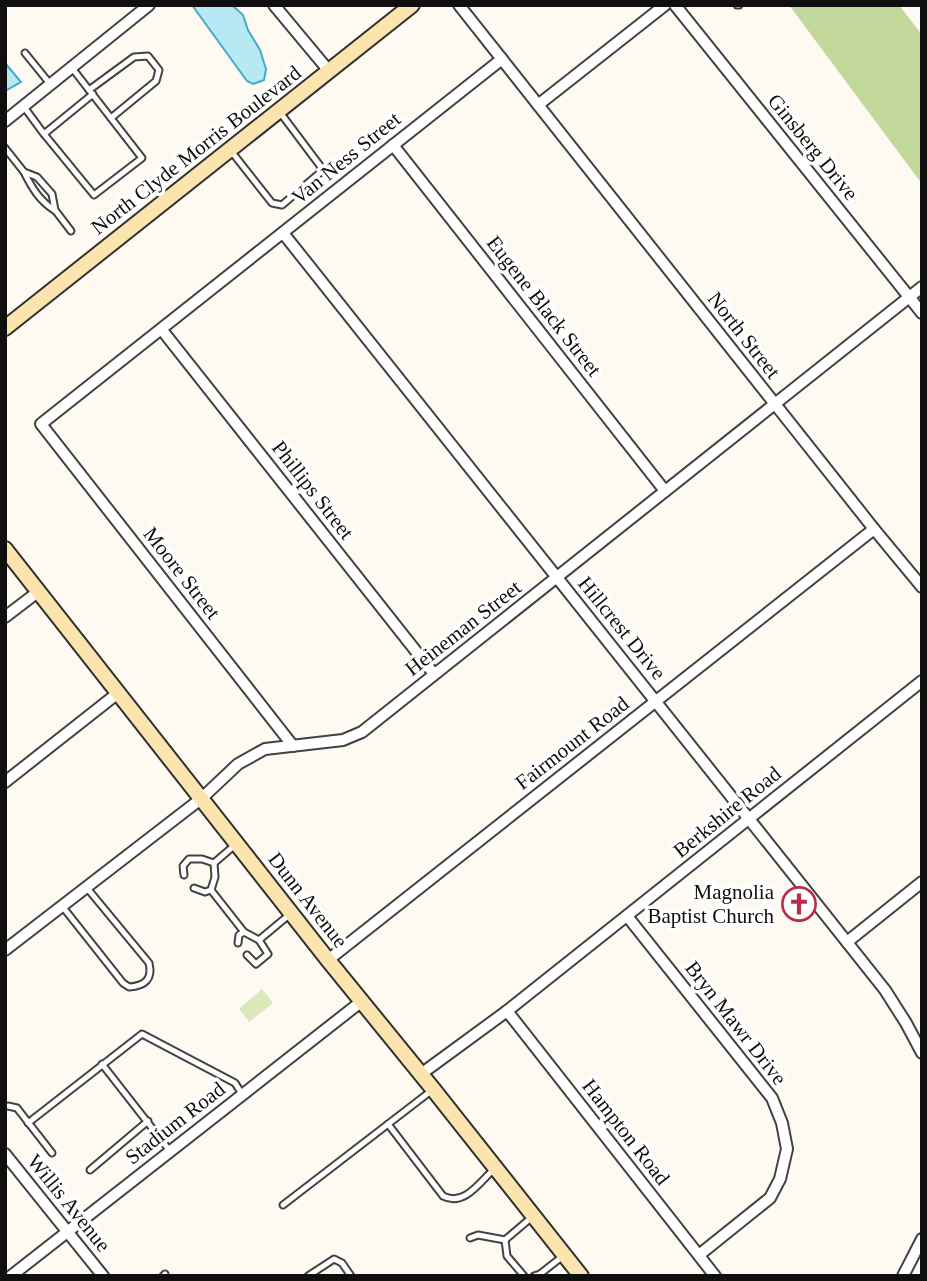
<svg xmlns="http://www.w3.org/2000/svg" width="927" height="1281" viewBox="0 0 927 1281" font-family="'Times New Roman',serif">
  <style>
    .green { fill: #dbe8bb }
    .forest { fill: #c2d89b }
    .water { fill: #b7e9f4; stroke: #41acc8; stroke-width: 2 }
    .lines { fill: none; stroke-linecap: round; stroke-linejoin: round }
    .service-casing { stroke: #424242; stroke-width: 9 }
    .minor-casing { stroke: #424242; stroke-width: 14 }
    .secondary-casing { stroke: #313131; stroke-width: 18 }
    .service { stroke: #fff; stroke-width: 5 }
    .minor { stroke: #fff; stroke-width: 10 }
    .secondary { stroke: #fce4ae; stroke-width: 14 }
    .labels { text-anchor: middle; stroke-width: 7; stroke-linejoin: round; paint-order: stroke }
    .street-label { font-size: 21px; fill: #0f0f0f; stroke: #fff }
    .poi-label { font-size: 21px; fill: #0f0f0f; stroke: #fff; text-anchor: end }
  </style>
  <rect width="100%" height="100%" fill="#fef9f1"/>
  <!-- green -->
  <path class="green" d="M262 989 273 1003 249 1022 239 1009Z"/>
  <!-- forest -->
  <path class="forest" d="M789 5H899L922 35V184Z"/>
  <!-- water -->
  <g class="water">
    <path d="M192 5H232L243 15 248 30 260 50 266 69 264 80 253 84 247 81Z"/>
    <path d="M5 63 21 82 5 91Z"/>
  </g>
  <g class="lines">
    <!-- service casing -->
    <g class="service-casing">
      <g id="service">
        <path d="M737 5H739"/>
        <path d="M25 53 51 85"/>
        <path d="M72 68 142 158 94 195 44 134 93 94"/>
        <path d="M89 90 134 57 148 56 159 70 156 81 111 118"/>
        <path d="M24 107 44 134"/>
        <path d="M5 148 24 172 37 177 52 194 55 210 71 231"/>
        <path d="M231 151 272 203 282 205 321 172V167L279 111"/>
        <path d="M24 172C32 188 39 200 54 210"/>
        <path d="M214 863 235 845"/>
        <path d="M184 875 183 866 189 859H202L214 863"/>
        <path d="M194 888 205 892 211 890"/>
        <path d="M211 890 244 932 259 940 289 915"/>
        <path d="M211 890 215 877 214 863"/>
        <path d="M62 906 123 983 129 987C145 986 153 979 149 963L87 888"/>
        <path d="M238 943 239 935 244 932"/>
        <path d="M247 955 256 964 268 954 259 940"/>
        <path d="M102 1064 170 1151"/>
        <path d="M8 1106 17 1108 52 1153"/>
        <path d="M28 1123 142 1034 235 1083 242 1094"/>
        <path d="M388 1124 443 1196C464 1207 480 1182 494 1169"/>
        <path d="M90 1170 148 1121"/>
        <path d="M283 1205 431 1091"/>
        <path d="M470 1238 478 1235 505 1240"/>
        <path d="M505 1240 507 1256 524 1276"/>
        <path d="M505 1240 532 1217"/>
        <path d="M163 1276 165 1274"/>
        <path d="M308 1276 334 1259 342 1263 351 1276"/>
        <path d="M534 1276 540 1274 563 1256"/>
      </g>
    </g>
    <!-- minor casing -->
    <g class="minor-casing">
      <g id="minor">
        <path d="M274 5 329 71"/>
        <path d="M459 5 874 529 922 587"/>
        <path d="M675 5 922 313"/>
        <path d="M538 105 665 5"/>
        <path d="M5 121 149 5"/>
        <path d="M393 145 665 491"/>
        <path d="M283 233 885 990 906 1023 922 1053"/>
        <path d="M162 330 434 674"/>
        <path d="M5 617 39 591"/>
        <path d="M293 746 41 424 502 59"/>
        <path d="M5 782 118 693"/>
        <path d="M627 916 772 1098 782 1123 787 1149 780 1179 770 1198 699 1255"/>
        <path d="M847 942 922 882"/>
        <path d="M5 950 202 798 238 764 265 749 343 740 362 732 922 287"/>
        <path d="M328 960 874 529"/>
        <path d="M507 1011 715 1276"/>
        <path d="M421 1074 507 1011 922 681"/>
        <path d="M5 1154 103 1276"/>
        <path d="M11 1276 362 1001"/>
        <path d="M903 1276 922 1239"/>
      </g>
    </g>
    <!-- secondary casing -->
    <g class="secondary-casing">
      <g id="secondary">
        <path d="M5 328 412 5"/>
        <path d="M5 549 328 960 433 1089 581 1276"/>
      </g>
    </g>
    <!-- service -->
    <use href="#service" class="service"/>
    <!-- minor -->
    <use href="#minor" class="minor"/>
    <!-- secondary -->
    <use href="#secondary" class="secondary"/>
  </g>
  <!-- icons -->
  <defs>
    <g id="church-ring" transform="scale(1.75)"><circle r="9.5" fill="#fff" stroke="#ba2b4d" stroke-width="1.5"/><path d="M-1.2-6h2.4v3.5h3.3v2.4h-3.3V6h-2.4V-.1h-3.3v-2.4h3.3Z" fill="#ba2b4d"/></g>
  </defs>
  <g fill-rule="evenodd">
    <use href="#church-ring" x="799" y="904"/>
  </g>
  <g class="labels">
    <!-- street labels -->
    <g class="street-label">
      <text transform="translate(813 147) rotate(51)" y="7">Ginsberg Drive</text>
      <text transform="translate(196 150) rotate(-38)" y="7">North Clyde Morris Boulevard</text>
      <text transform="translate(346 158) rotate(-39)" y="7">Van Ness Street</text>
      <text transform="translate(544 306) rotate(52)" y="7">Eugene Black Street</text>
      <text transform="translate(744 335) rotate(52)" y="7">North Street</text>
      <text transform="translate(313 490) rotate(52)" y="7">Phillips Street</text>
      <text transform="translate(182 573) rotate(52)" y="7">Moore Street</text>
      <text transform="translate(463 628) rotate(-38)" y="7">Heineman Street</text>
      <text transform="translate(622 628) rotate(51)" y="7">Hillcrest Drive</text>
      <text transform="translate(572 743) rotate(-38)" y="7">Fairmount Road</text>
      <text transform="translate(727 812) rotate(-39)" y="7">Berkshire Road</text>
      <text transform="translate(308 900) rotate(52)" y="7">Dunn Avenue</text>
      <text transform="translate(736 1023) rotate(52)" y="7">Bryn Mawr Drive</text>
      <text transform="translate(175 1123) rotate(-38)" y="7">Stadium Road</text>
      <text transform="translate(626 1132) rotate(52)" y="7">Hampton Road</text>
      <text transform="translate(69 1203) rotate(51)" y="7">Willis Avenue</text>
    </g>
    <!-- poi labels -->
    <g class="poi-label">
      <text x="774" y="899">Magnolia<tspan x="774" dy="24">Baptist Church</tspan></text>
    </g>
  </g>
  <!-- border -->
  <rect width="927" height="1281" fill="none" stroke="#0f0f0f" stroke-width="14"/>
</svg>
